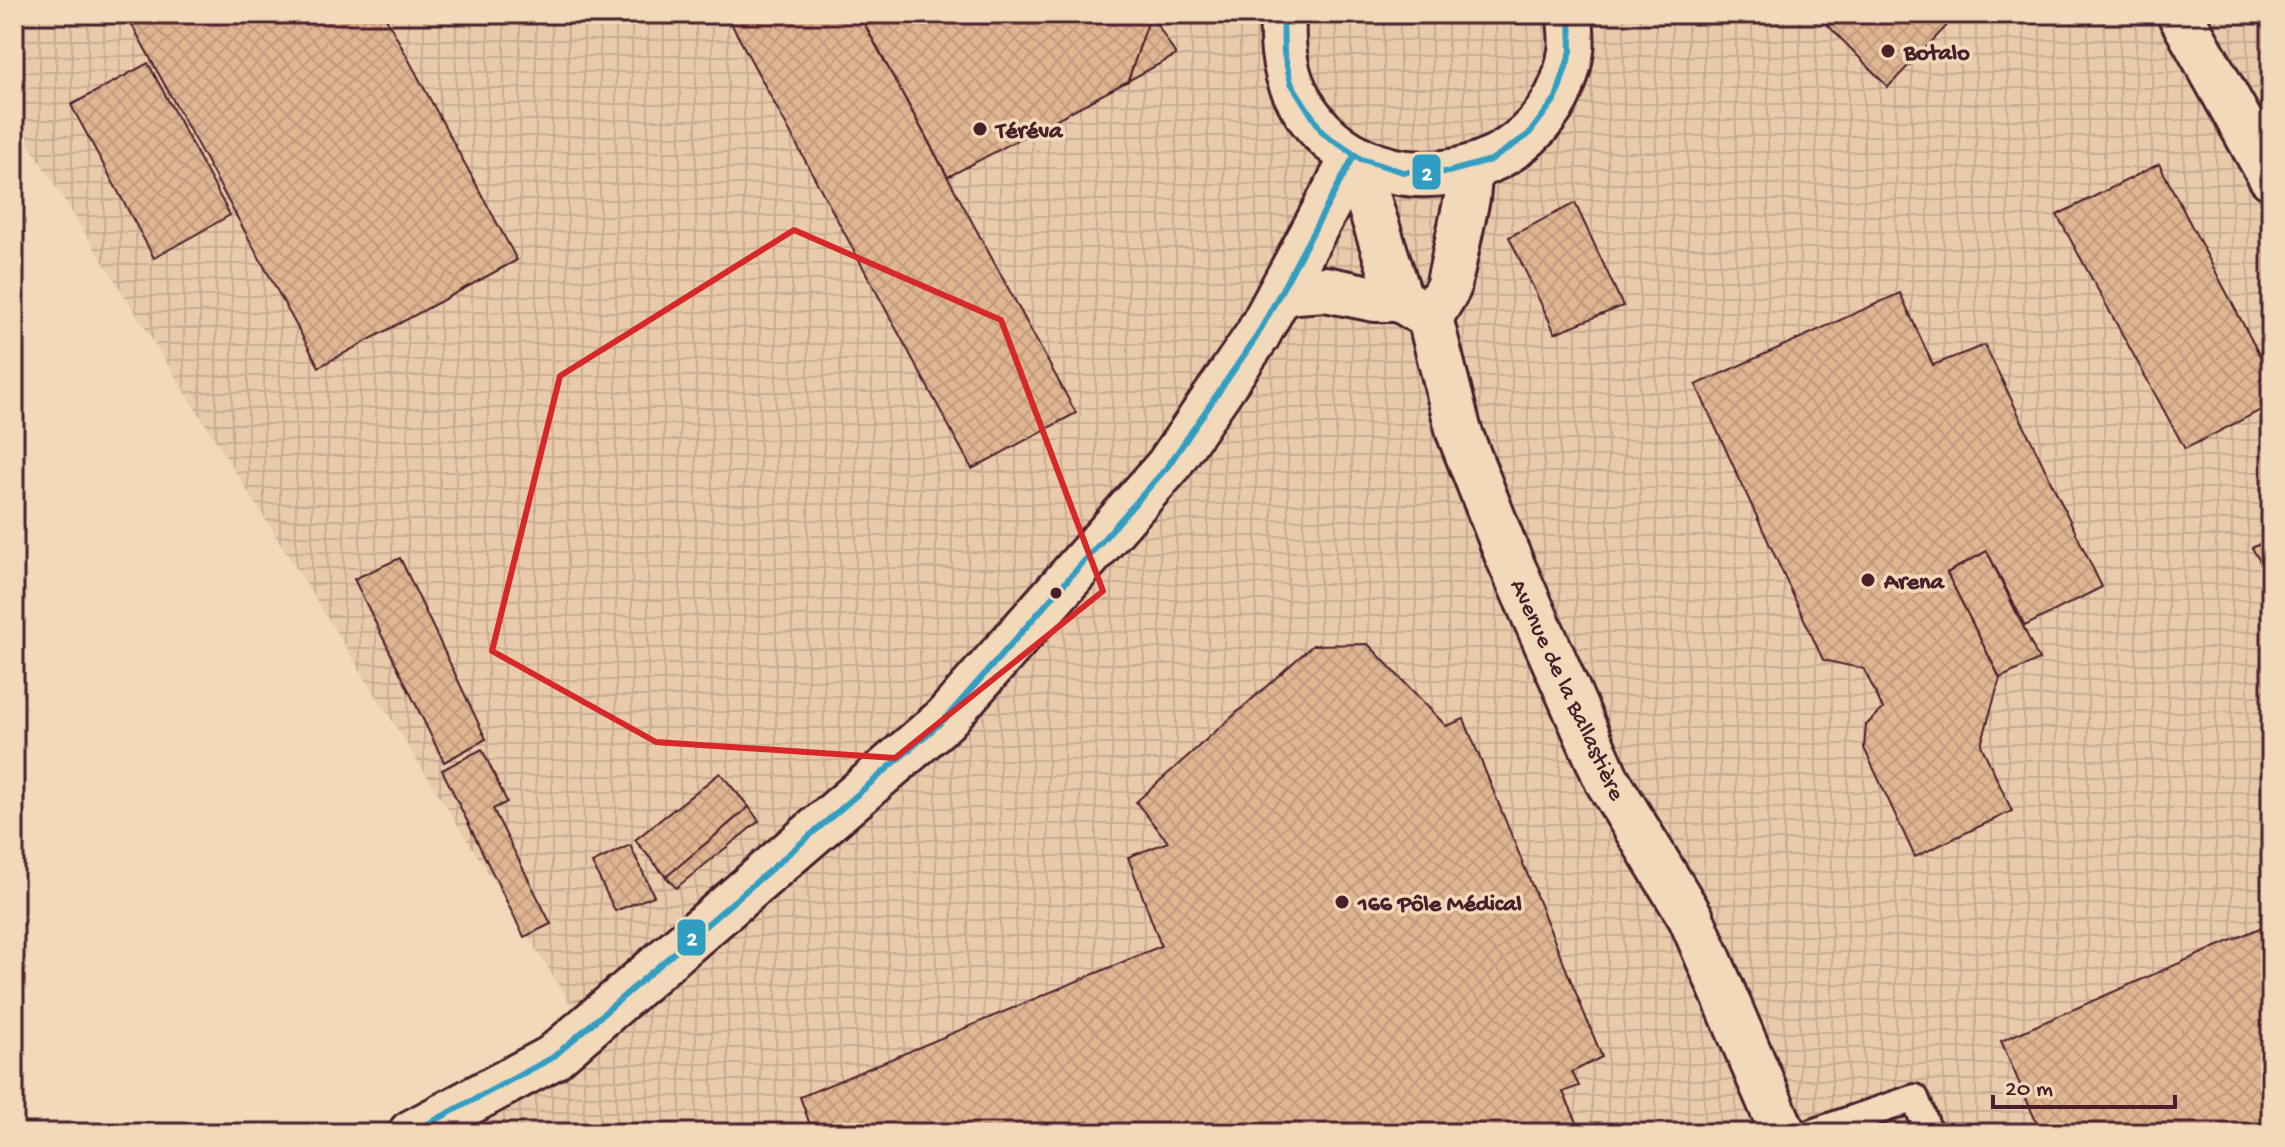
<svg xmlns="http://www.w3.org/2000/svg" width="2285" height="1147" viewBox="0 0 2285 1147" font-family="'Gochi Hand',sans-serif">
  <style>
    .industrial { fill: url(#industrial-grid) }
    .building { fill: url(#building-cross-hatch); stroke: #4a1f2b; stroke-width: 2 }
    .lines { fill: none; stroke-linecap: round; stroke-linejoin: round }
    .service-casing { stroke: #4a1f2b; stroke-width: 32 }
    .minor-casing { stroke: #4a1f2b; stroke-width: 50 }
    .tertiary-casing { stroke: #4a1f2b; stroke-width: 50 }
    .secondary-casing { stroke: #4a1f2b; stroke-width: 50 }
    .service { stroke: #f2d9ba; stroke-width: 26 }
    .minor { stroke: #f2d9ba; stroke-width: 44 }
    .tertiary { stroke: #f2d9ba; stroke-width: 44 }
    .secondary { stroke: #f2d9ba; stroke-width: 44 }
    .bus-1-casing { stroke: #f2d9ba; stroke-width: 12 }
    .bus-1 { stroke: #309ec2; stroke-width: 6 }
    .marked { fill: none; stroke: #d62828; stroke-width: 6; stroke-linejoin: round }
    .poi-dot { fill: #4a1f2b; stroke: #f2d9ba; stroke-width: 3 }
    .labels { text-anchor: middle; stroke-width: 7; stroke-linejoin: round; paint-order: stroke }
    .poi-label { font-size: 24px; font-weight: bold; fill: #4a1f2b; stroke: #f2d9ba; text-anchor: start }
    .street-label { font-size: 24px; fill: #4a1f2b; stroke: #f2d9ba }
    .line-badge { stroke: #f2d9ba; stroke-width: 3 }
    .badge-label { font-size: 22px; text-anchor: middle; font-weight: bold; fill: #fff }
  </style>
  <defs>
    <pattern id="industrial-grid" width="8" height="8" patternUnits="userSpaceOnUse" patternTransform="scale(2)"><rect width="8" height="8" fill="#e9caab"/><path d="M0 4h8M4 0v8" fill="none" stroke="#c9ad93"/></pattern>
    <pattern id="building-cross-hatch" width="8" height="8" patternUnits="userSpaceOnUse" patternTransform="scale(2)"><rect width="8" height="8" fill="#dfb592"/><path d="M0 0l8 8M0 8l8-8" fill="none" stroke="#c19b7e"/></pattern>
  </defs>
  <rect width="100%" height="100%" fill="#f2d9ba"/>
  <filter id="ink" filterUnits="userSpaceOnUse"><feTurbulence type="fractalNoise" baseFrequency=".0125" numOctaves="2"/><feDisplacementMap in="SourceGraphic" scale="16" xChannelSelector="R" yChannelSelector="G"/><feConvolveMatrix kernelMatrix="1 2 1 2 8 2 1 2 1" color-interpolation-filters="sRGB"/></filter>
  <g filter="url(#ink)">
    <!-- industrial -->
    <path class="industrial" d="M14 14H1427L1436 29 1451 14H2271V1133H383L578 1016 14 120Z"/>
    <!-- building -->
    <g class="building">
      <path d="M126 14H384L517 260 319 367Z"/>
      <path d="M726 14H859L1076 413 972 469Z"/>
      <path d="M859 14H1151L1128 81 948 177Z"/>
      <path d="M1151 14 1176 55 1128 81Z"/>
      <path d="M1817 14H1958L1888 87Z"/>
      <path d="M148 63 230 215 154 258 71 105Z"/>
      <path d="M2159 164 2271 377V405L2185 449 2057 215Z"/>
      <path d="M1575 203 1623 306 1555 333 1509 237Z"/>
      <path d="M1900 293 1933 365 1985 345 2102 587 2025 626 1987 551 1947 573 2000 678 1981 745 2012 811 1915 857 1864 748 1866 725 1883 709 1864 669 1823 660 1696 385Z"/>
      <path d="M2271 538V580L2252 548Z"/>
      <path d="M1987 551 2039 660 2000 678 1947 573Z"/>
      <path d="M400 558 486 739 444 762 354 579Z"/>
      <path d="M1368 644 1446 726 1464 719 1602 1057 1572 1072 1579 1086 1563 1092 1582 1133H813L800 1097 1161 946 1128 857 1168 842 1136 802 1313 645Z"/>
      <path d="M482 749 507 802 493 809 551 924 524 937 442 770Z"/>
      <path d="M720 773 749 807 666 877 635 840Z"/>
      <path d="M749 807 759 821 676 888 666 877Z"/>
      <path d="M630 845 654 896 615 911 592 863Z"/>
      <path d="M2271 923V1133H2041L2001 1041Z"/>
    </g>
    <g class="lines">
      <!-- service casing -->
      <g class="service-casing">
        <path id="service" d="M1812 1133 1915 1098 1929 1133"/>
      </g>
      <!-- minor casing -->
      <g class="minor-casing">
        <path id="minor" d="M2180 14 2271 177"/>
      </g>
      <!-- tertiary casing -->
      <g class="tertiary-casing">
        <g id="tertiary">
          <path d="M1281 292 1325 289 1375 299H1400"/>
          <path d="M411 1133 552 1058 945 719 1168 466 1257 336 1354 156"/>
        </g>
      </g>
      <!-- secondary casing -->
      <g class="secondary-casing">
        <g id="secondary">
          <path d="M1283 14C1282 40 1283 67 1295 92 1355 220 1551 192 1571 51 1573 39 1570 26 1570 14"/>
          <path d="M1354 156 1400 299 1430 318 1459 432 1507 554 1607 780 1691 918 1783 1133"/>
          <path d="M1430 318 1448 288 1467 198 1470 169"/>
        </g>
      </g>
      <!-- service -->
      <use href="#service" class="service"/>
      <!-- minor -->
      <use href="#minor" class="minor"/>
      <!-- tertiary -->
      <use href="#tertiary" class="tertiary"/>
      <!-- secondary -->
      <use href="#secondary" class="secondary"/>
      <!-- bus-1 casing -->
      <g class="bus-1-casing">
        <g id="bus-1">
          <path d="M1283 14 1284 53 1291 83 1323 133 1361 159 1403 172H1448L1491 160 1528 135 1556 98 1571 51 1570 14"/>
          <path d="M411 1133 552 1058 945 719 1168 466 1257 336 1354 156"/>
        </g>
      </g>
      <!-- bus-1 -->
      <use href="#bus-1" class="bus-1"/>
    </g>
  </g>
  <!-- marked area -->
  <path class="marked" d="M794 230 1001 320 1103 591 895 758 656 742 492 651 560 376Z"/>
  <!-- markers -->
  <g class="poi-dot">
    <circle cx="1888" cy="51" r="8"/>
    <circle cx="980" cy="129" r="8"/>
    <circle cx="1868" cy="580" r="8"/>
    <circle cx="1056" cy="593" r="7"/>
    <circle cx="1342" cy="902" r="8"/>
  </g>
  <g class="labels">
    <!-- poi labels -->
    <g class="poi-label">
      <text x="1904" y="59">Botalo</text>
      <text x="996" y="137">Téréva</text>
      <text x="1884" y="588">Arena</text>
      <text x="1358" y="910">166 Pôle Médical</text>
    </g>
    <!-- street labels -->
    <g class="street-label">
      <text transform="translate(1569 689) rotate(65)" y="8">Avenue de la Ballastière</text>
    </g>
  </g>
  <g class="line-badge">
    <rect x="1411" y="153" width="31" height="38" rx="8" fill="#309ec2"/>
    <rect x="676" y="918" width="31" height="39" rx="8" fill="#309ec2"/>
  </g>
  <g class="badge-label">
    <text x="1427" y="180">2</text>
    <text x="692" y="945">2</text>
  </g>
  <!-- margin -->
  <rect width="2285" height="1147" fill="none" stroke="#f2d9ba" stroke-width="48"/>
  <rect x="24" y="24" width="2237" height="1099" fill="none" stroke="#4a1f2b" stroke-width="3" filter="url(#ink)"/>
  <!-- scale -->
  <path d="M1993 1095v12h182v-12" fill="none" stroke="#4a1f2b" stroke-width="4"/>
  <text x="2005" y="1095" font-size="24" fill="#4a1f2b" stroke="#f2d9ba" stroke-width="6" paint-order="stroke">20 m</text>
</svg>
